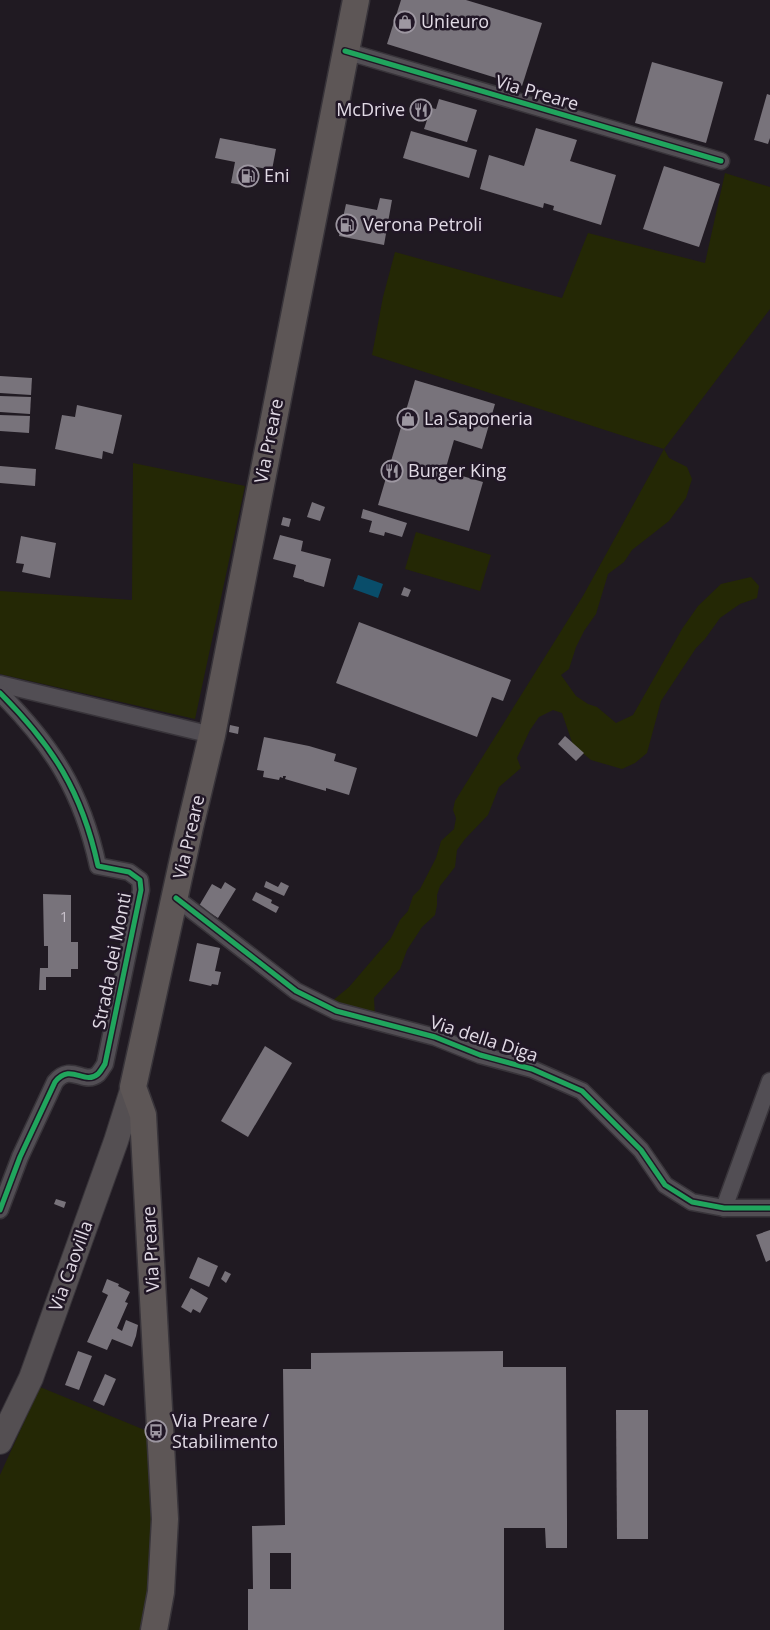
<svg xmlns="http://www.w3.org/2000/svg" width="770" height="1630" viewBox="0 0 770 1630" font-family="'Open Sans',sans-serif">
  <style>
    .green { fill: #242805 }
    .water { fill: #094d6a }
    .building { fill: #78737b; fill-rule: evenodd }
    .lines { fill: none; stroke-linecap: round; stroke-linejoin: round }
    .minor-casing { stroke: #38343a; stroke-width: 19 }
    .secondary-casing { stroke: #38343a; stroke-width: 26 }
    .primary-casing { stroke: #38343a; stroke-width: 29 }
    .minor { stroke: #524e54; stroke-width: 16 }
    .secondary { stroke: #544f52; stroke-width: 24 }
    .primary { stroke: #5d5656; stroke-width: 26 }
    .cycleway-casing { stroke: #211726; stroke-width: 8 }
    .cycleway { stroke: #20a55d; stroke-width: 5 }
    .labels { text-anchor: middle; stroke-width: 5; stroke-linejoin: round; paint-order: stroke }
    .number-label { font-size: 15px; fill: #c7c0ca }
    .poi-label { font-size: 18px; fill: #e1dae5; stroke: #211726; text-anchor: start }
    .street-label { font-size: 18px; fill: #e1dae5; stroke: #211726 }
  </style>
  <rect width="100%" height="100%" fill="#201a22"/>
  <!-- green -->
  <g class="green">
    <path d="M725 173 770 187V309L664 449 669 458 687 467 692 479 686 498 669 521 632 550 624 562 608 574 596 614 584 631 576 647 569 669 561 675 576 696 588 704 597 707 616 723 633 715 682 629 698 606 721 584 751 577 759 586 757 598 740 604 720 618 705 639 696 648 661 701 647 753 635 763 622 769 591 760 573 745 562 713 553 710 539 717 530 730 517 758 521 768 499 787 488 815 465 839 457 850 455 867 440 886 437 895V905L435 915 422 927 407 950 400 969 374 998 375 1017 331 1002 349 987 391 938 400 920 408 911 413 896 420 889 436 858 441 841 454 829 456 818 453 810 455 801 583 596 664 449 372 355 383 297 395 252 562 298 588 233 705 263Z"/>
    <path d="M133 463 245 486 195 719 0 674V591L132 600Z"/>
    <path d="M416 532 491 555 480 591 405 569Z"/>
    <path d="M40 1387 152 1433 156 1534 146 1630H0V1475Z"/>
  </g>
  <!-- water -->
  <path class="water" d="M358 575 383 584 378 598 353 589Z"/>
  <!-- building -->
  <g class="building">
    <path d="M401 0H466L542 23 522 86 387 44Z"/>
    <path d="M652 62 723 82 706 143 635 123Z"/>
    <path d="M767 94 770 95V138L768 144 754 140Z"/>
    <path d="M439 99 477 110 467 142 424 129 431 108 436 109Z"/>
    <path d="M536 128 577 140 570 161 616 175 601 225 553 210 554 206 544 203 543 208 480 189 489 155 524 166Z"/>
    <path d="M411 131 477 150 469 178 403 158Z"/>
    <path d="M220 138 276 149 272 170 252 166 248 186 231 183 235 162 215 158Z"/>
    <path d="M664 166 720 184 699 247 643 229Z"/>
    <path d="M380 198 392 200 384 245 339 236 346 204 377 210Z"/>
    <path d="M0 376 32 378 31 395 0 393Z"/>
    <path d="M415 380 495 404 482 449 454 440 445 471 483 482 469 531 378 505Z"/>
    <path d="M0 396 31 397 30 414 0 412Z"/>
    <path d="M77 405 122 415 113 454 103 451 102 459 55 449 62 415 75 417Z"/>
    <path d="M0 415 30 416 29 433 0 431Z"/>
    <path d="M0 466 36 469 35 486 0 483Z"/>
    <path d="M312 502 325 507 320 521 307 517Z"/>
    <path d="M363 509 407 523 402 537 385 532 384 536 369 532 372 521 361 518Z"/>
    <path d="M283 517 291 519 289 527 281 525Z"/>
    <path d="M280 535 303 541 301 551 331 559 324 587 304 581V580L293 577 296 565 273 559Z"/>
    <path d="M21 536 56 543 50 578 22 572 24 564 16 563Z"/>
    <path d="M404 587 411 590 408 597 401 595Z"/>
    <path d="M359 622 511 680 503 701 492 697 477 737 336 683Z"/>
    <path d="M230 725 239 727 238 734 229 732Z"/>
    <path d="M565 736 584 753 576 761 558 744Z"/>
    <path d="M264 737 309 746 336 754 334 761 357 768 349 795 326 788V791L285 779 286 776H283V778L280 777 279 780 263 777 264 771 257 770Z"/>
    <path d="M266 881 278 887 281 882 289 886 284 896 264 887Z"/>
    <path d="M225 882 236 889 218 918 199 906 212 884 221 889Z"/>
    <path d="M256 892 272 900 271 903 279 907 276 913 252 900Z"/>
    <path d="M43 894 71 895V942H78V969H71V977H46V990H39L40 968H48V946H44Z"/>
    <path d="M197 943 220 948 215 971 221 972 218 985 212 984 211 986 189 981Z"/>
    <path d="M265 1046 292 1063 248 1137 221 1121Z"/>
    <path d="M56 1199 66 1202 64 1208 54 1204Z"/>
    <path d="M770 1230V1260L766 1262 756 1235Z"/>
    <path d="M198 1257 218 1266 209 1287 189 1278Z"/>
    <path d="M225 1271 231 1274 226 1283 221 1279Z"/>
    <path d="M107 1279 119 1284 118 1286 130 1292 125 1302 128 1303 117 1328 122 1331 126 1320 138 1325 136 1336 132 1347 112 1339 107 1350 87 1342 108 1295 102 1292Z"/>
    <path d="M191 1288 208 1298 200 1313 193 1309 191 1313 181 1307Z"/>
    <path d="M78 1351 92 1356 79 1390 65 1385Z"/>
    <path d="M503 1351V1367H566L567 1521V1548H546L545 1528H504V1630H248V1589H253L252 1526 285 1525 283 1369H311V1353ZM270 1553H291V1589H270Z"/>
    <path d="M105 1374 116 1379 104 1406 93 1401Z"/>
    <path d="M616 1410H648V1539H617Z"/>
  </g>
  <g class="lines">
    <!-- minor casing -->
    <g class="minor-casing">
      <g id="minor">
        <path d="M345 51 721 161"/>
        <path d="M0 684 212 735"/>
        <path d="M0 693C53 746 82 792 98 866L129 872 140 880 141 890 105 1064C103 1067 101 1071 98 1074 84 1086 71 1062 55 1082L20 1157 0 1210"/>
        <path d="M176 898 296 991 336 1011 435 1037 480 1055 532 1069 582 1091 641 1150 665 1185 692 1202 724 1208H770"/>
        <path d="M724 1208 770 1081"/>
      </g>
    </g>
    <!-- secondary casing -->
    <g class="secondary-casing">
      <path id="secondary" d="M0 1442 31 1378 116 1141 133 1087"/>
    </g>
    <!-- primary casing -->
    <g class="primary-casing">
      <path id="primary" d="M154 1630 161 1592 165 1519 143 1115 133 1087 190 827 212 735 356 0"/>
    </g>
    <!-- minor -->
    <use href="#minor" class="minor"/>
    <!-- secondary -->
    <use href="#secondary" class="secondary"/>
    <!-- primary -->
    <use href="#primary" class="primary"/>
    <!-- cycleway casing -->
    <g class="cycleway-casing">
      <g id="cycleway">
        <path d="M345 51 721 161"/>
        <path d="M0 693C53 746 82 792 98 866L129 872 140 880 141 890 105 1064C103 1067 101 1071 98 1074 84 1086 71 1062 55 1082L20 1157 0 1210"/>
        <path d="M176 898 296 991 336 1011 435 1037 480 1055 532 1069 582 1091 641 1150 665 1185 692 1202 724 1208H770"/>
      </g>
    </g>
    <!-- cycleway -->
    <use href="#cycleway" class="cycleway"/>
  </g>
  <!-- icons -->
  <defs>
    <g id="shop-ring" transform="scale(1.125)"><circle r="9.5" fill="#211726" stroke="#9d97a1" stroke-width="1.5"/><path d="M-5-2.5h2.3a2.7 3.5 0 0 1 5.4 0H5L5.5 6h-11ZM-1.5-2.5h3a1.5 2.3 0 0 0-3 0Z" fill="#9d97a1"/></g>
    <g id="restaurant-ring" transform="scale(1.125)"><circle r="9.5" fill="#211726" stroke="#9d97a1" stroke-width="1.5"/><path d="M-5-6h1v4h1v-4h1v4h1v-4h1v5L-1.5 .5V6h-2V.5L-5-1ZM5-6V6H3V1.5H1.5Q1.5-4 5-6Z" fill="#9d97a1"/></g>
    <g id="fuel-ring" transform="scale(1.125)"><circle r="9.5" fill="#211726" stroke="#9d97a1" stroke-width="1.5"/><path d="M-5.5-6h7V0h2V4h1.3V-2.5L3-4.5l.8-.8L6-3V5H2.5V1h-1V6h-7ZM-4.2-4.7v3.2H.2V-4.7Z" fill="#9d97a1"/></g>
    <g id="bus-ring" transform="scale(1.125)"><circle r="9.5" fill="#211726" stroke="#9d97a1" stroke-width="1.5"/><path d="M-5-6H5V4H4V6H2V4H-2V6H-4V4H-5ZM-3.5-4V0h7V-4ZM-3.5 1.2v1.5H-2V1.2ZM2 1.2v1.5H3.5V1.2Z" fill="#9d97a1"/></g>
  </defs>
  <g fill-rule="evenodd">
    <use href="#shop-ring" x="405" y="22"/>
    <use href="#restaurant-ring" x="421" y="110"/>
    <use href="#fuel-ring" x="248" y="176"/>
    <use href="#fuel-ring" x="347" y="225"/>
    <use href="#shop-ring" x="408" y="419"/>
    <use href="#restaurant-ring" x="392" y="471"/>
    <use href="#bus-ring" x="156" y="1431"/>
  </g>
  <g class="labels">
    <!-- number labels -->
    <g class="number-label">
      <text x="64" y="922">1</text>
    </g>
    <!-- poi labels -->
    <g class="poi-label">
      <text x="421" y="28">Unieuro</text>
      <text x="405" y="116" text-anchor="end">McDrive</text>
      <text x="264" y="182">Eni</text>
      <text x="363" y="231">Verona Petroli</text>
      <text x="424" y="425">La Saponeria</text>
      <text x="408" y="477">Burger King</text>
      <text x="172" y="1427">Via Preare /<tspan x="172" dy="21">Stabilimento</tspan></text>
    </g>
    <!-- street labels -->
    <g class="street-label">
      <text transform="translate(537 93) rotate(16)" y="6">Via Preare</text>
      <text transform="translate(269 441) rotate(-79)" y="6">Via Preare</text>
      <text transform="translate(189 837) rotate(-77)" y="6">Via Preare</text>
      <text transform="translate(112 961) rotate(-79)" y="6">Strada dei Monti</text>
      <text transform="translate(484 1039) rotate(18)" y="6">Via della Diga</text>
      <text transform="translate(151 1249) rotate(-93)" y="6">Via Preare</text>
      <text transform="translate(71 1266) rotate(-70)" y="6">Via Caovilla</text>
    </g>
  </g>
</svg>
